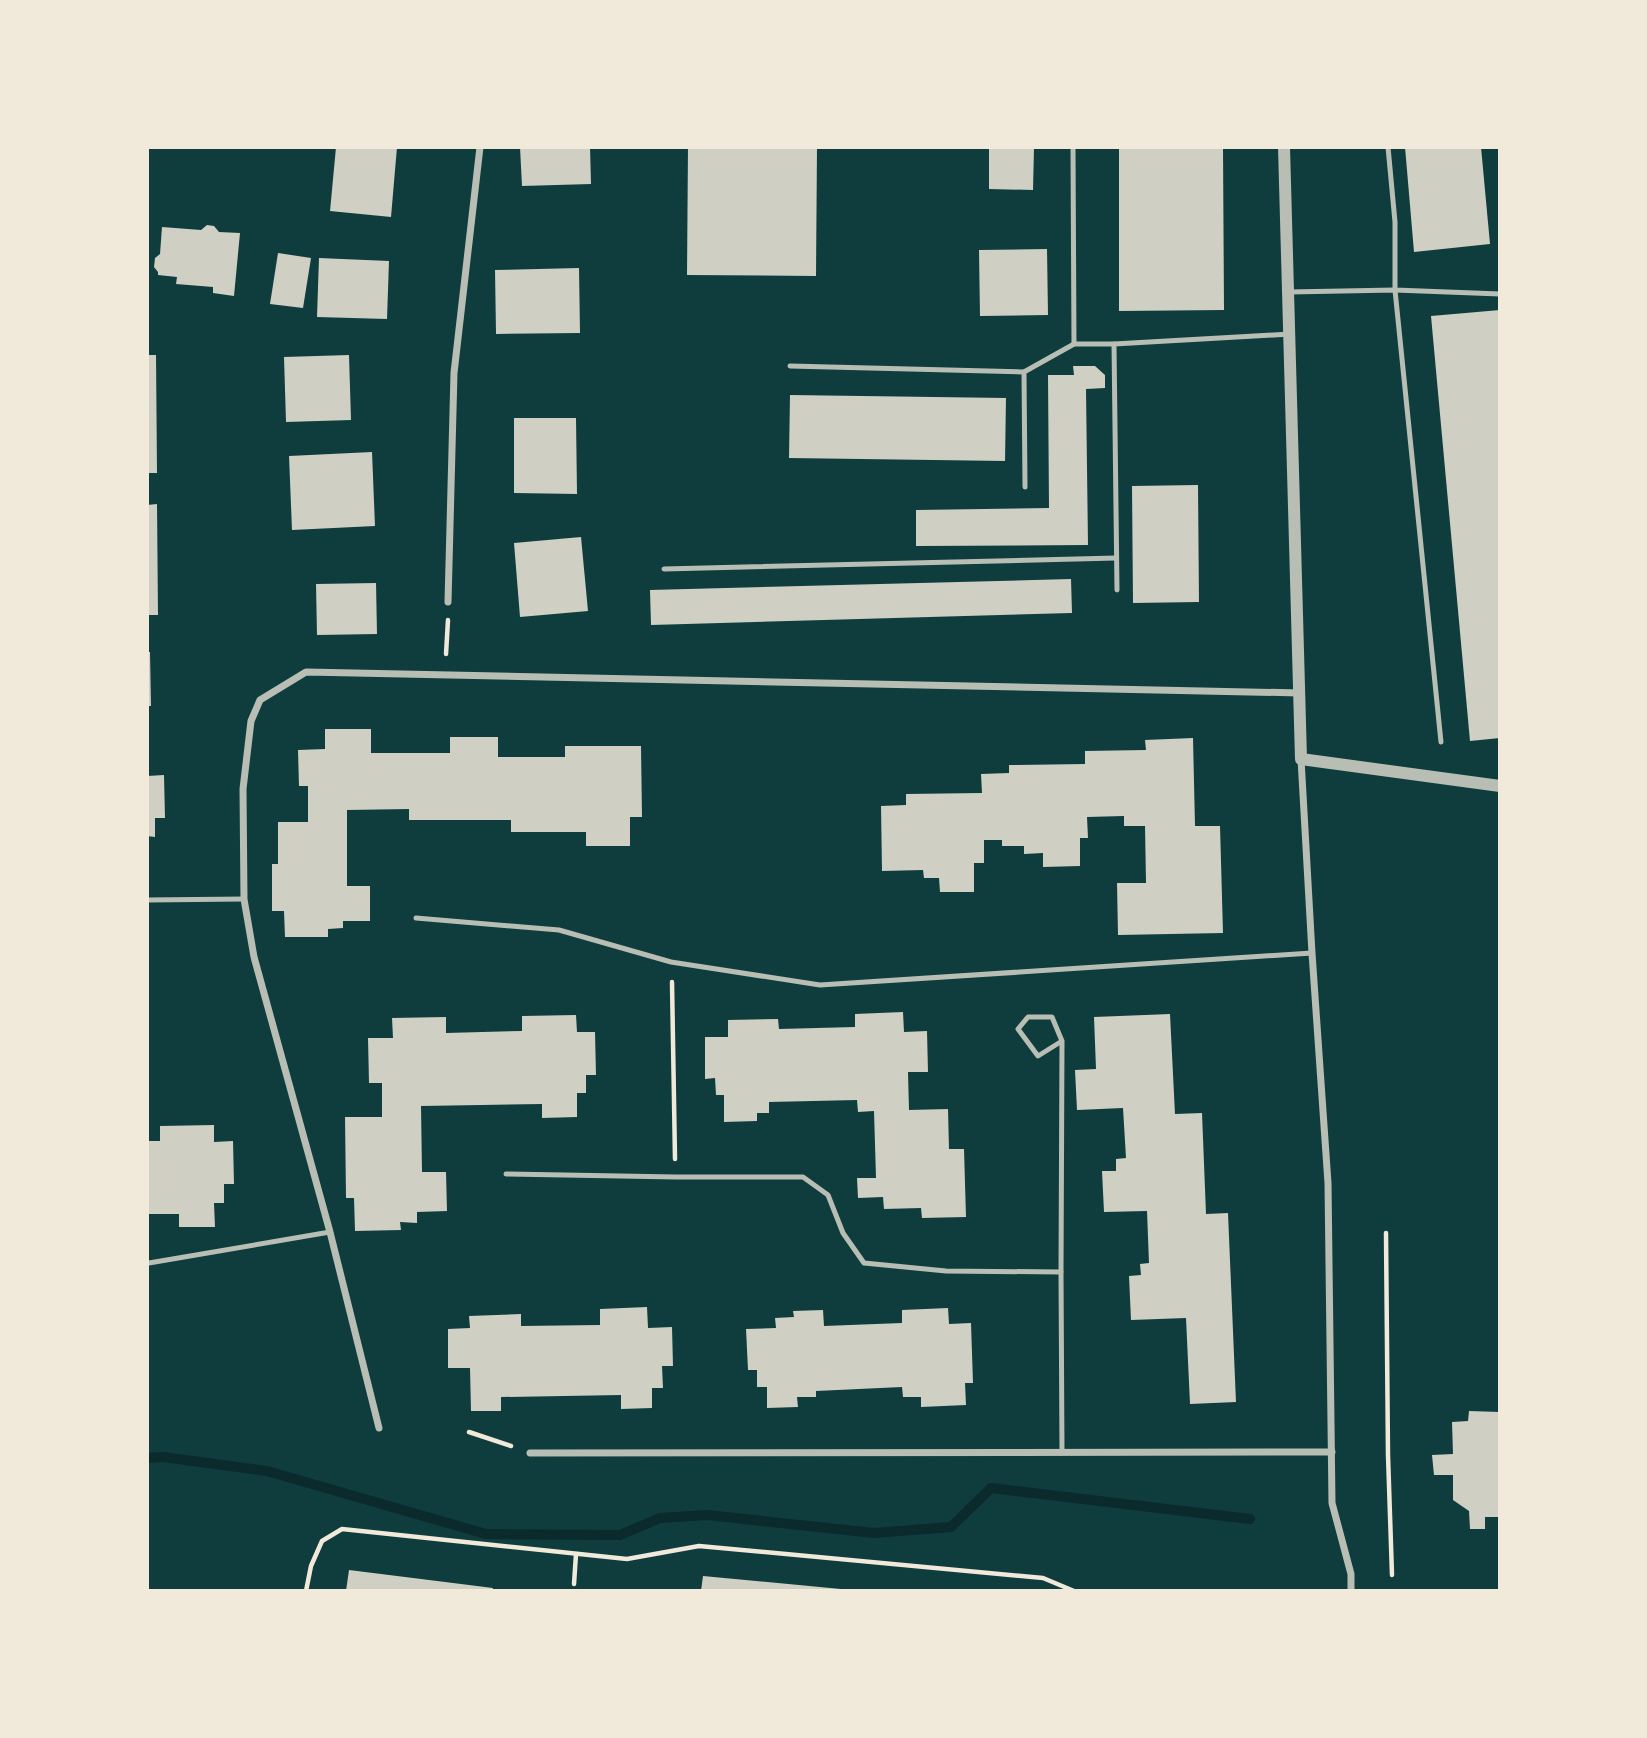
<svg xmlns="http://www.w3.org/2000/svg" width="1647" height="1738" viewBox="0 0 1647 1738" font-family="Commissioner,sans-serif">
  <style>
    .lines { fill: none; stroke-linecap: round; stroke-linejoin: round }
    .stream { stroke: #0a2a2b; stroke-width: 10 }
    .building { fill: #cfcfc3 }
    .path { stroke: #f1e9da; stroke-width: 4.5 }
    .service { stroke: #b8beb3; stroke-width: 5 }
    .minor { stroke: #b8beb3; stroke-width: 7 }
    .tertiary { stroke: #b8beb3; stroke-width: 12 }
  </style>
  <rect width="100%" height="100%" fill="#0f3d3e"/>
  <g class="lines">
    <!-- stream -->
    <path class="stream" d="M147 1458 163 1457 267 1471 486 1534 620 1535 660 1518 707 1515 874 1533 951 1527 991 1488 1250 1519"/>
  </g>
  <!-- building -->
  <g class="building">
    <path d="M336 147H397L391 217 330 211Z"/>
    <path d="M520 147H590L591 184 522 186Z"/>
    <path d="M688 147H817L816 276 687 275Z"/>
    <path d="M989 147H1034L1033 190 989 189Z"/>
    <path d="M1119 147H1223L1224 310 1119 311Z"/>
    <path d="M1405 147H1481L1490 244 1414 252Z"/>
    <path d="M207 225 214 226 219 232 240 233 234 296 213 293V287L176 284 177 277 158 275V272L154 267 155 258 160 254 162 227 201 230Z"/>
    <path d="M1047 249 1048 315 980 316 979 250Z"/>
    <path d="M278 253 311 258 303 308 270 304Z"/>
    <path d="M319 258 389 261 387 319 317 317Z"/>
    <path d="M579 268 580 333 496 334 495 270Z"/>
    <path d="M1500 310V738L1470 741 1431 316Z"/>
    <path d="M147 355H156L157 473H147Z"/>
    <path d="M349 355 351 420 286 422 284 357Z"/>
    <path d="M1073 366H1095L1105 375V388L1086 389 1088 545 916 546V510L1049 508 1048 375H1074Z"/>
    <path d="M790 395 1006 398 1005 461 789 458Z"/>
    <path d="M514 418H576L577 494 514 493Z"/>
    <path d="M372 452 375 526 292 530 289 456Z"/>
    <path d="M1198 485 1199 602 1133 603 1132 486Z"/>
    <path d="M157 504 158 615H147V505Z"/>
    <path d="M581 537 588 611 520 617 514 543Z"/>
    <path d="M1071 579 1072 613 651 625 650 590Z"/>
    <path d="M376 583 377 634 317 635 316 584Z"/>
    <path d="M147 652H150L151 706H147Z"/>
    <path d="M325 729H371V753H450V737H498V757H565V746H641L642 817H630V846H586V832H511V820H409V809L347 810V886H370V921H343V928L328 929V937H285L284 911H272V864H278V822H308V786H299L298 750 325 749Z"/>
    <path d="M1193 738 1195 826H1220L1223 933 1118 935 1117 883H1146L1145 826H1124V816L1087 817 1088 838H1080V866L1043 867V853L1024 854V846H1002V840H984V863H974V892H940L939 878H924L923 870 882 871 881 806 906 805V794L982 793 981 774 1009 773V765L1085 764V751L1146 750 1145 740Z"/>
    <path d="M164 775 165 818H155V837L147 836V776Z"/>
    <path d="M903 1012 904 1032 927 1031 928 1072H908L909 1110 948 1109 949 1149H964L966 1217 922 1218 921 1208 884 1209 883 1197 858 1198 857 1178H876L874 1111 858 1112 857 1100 769 1102V1113H757V1121L724 1122V1095H716L715 1078 705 1079V1037H728V1020L778 1019 779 1029 855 1027V1014Z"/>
    <path d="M1170 1014 1175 1114 1202 1113 1206 1214 1228 1213 1236 1402 1190 1404 1186 1318 1131 1320 1129 1276 1141 1275 1140 1264 1149 1263 1147 1211 1104 1212 1102 1171H1116V1159L1126 1158 1123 1108 1077 1110 1075 1070 1096 1069 1094 1017Z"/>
    <path d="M576 1015 577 1032H595L596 1075H586V1093H577V1117L542 1118V1104L421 1106 422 1172H446L447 1211 417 1212V1223L400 1222 401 1230 355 1231 354 1198H346L345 1117H382V1083H369L368 1038H393L392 1018 446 1017V1033L522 1031V1016Z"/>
    <path d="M214 1125V1142L233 1141 234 1184H224V1203H214L215 1227H179V1214H147V1141H160V1126Z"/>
    <path d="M647 1307 648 1328 672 1327 673 1366H662L663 1388H652V1408L621 1409V1395L501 1397V1411H471L470 1368H448V1329L470 1328 469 1316 521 1314V1326L600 1325V1309Z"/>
    <path d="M948 1308 949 1324 971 1323 973 1383H965L966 1405 921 1407V1397H903L902 1387 816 1391V1397H797L798 1407 767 1408V1387H757V1370H748L746 1329 776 1328 775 1318 794 1317 793 1311 823 1310 824 1326 902 1323V1310Z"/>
    <path d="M1469 1411 1500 1412V1517H1485V1529H1470L1469 1511 1453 1500V1475H1434L1432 1455 1453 1454 1452 1422 1468 1421Z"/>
    <path d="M349 1570 493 1588 492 1591H346Z"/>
    <path d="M703 1576 841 1589V1591H701Z"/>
  </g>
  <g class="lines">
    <!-- path -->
    <g class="path">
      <path d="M446 654 448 620"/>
      <path d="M672 982 675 1159"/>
      <path d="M1386 1233 1388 1455 1392 1575"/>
      <path d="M469 1432 511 1446"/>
      <path d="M574 1584 576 1554"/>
      <path d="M306 1591 311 1566 322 1541 342 1529 627 1559 699 1546 1043 1578 1074 1591"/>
    </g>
    <!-- service -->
    <g class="service">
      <path d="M1073 147 1074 344H1114"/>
      <path d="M1388 147 1395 222V290L1500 294"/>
      <path d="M1289 292 1395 290 1441 742"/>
      <path d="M790 366 1024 372"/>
      <path d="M1025 487 1024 372 1074 344"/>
      <path d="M664 569 1116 558"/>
      <path d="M1117 590 1114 344 1290 334"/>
      <path d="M147 900 244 899"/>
      <path d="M416 918 559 930 671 962 820 985 1312 953"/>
      <path d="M1062 1041 1038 1056 1018 1029 1028 1017H1052L1062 1041 1061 1272 1062 1453"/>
      <path d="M506 1174 676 1177H803L828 1195 843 1233 864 1263 946 1271 1061 1272"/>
      <path d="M149 1263 330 1232"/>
    </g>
    <!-- minor -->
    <g class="minor">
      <path d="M448 602 454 373 480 147"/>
      <path d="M1301 759 1312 953 1328 1183 1332 1503 1351 1574V1591"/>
      <path d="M379 1428 330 1232 254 957 244 899 243 789 251 721 260 700 306 672 1300 693"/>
      <path d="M530 1453 1332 1452"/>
    </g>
    <!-- tertiary -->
    <path class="tertiary" d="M1284 147 1301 759 1500 786"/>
  </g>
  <!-- border -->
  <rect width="1647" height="1738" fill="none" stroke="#f1e9da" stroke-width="298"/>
</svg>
